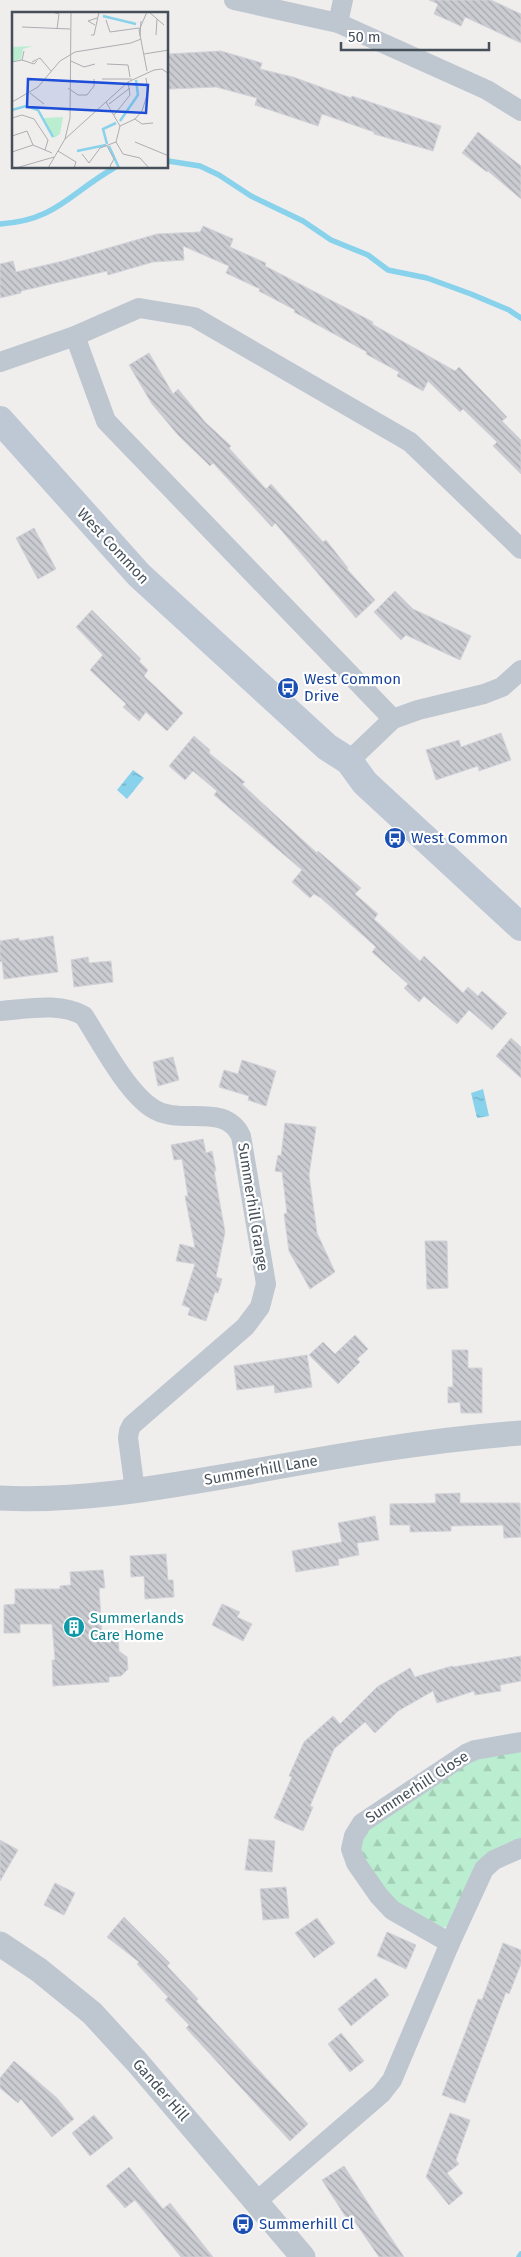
<svg xmlns="http://www.w3.org/2000/svg" width="521" height="2257" viewBox="0 0 521 2257" font-family="'Fira Sans',sans-serif">
  <style>
    .forest { fill: url(#forest-firs) }
    .water { fill: url(#water-ripples) }
    .lines { fill: none; stroke-linecap: round; stroke-linejoin: round }
    .stream { stroke: #88d2eb; stroke-width: 5.5 }
    .building { fill: url(#building-back-hatch); stroke: #d1d3d9 }
    .minor { stroke: #bec7d0; stroke-width: 20 }
    .tertiary { stroke: #bec7d0; stroke-width: 25 }
    .secondary { stroke: #bec8d4; stroke-width: 28 }
    .labels { text-anchor: middle; stroke-width: 4.5; stroke-linejoin: round; paint-order: stroke }
    .street-label { font-size: 15px; fill: #46505a; stroke: #fff }
    .transit-label { font-size: 15px; fill: #164399; stroke: #fff; text-anchor: start }
    .culture-label { font-size: 15px; fill: #0d838f; stroke: #fff; text-anchor: start }
    .inset-river { fill: none; stroke: #88d2eb; stroke-width: 2.5 }
    .inset-road { fill: none; stroke: #acaeb2; stroke-width: 1 }
    .view { fill: #1d4ed8; fill-opacity: 0.15; stroke: #1d4ed8; stroke-width: 2.5 }
    .inset-edge { fill: none; stroke: #46505a; stroke-width: 2.5 }
  </style>
  <defs>
    <pattern id="forest-firs" width="22" height="20" patternUnits="userSpaceOnUse" patternTransform="scale(1.25)"><rect width="22" height="20" fill="#bbeed1"/><path d="M5 1l3.5 6h-7zM16 11l3.5 6h-7z" fill="#a2ceb6"/></pattern>
    <pattern id="water-ripples" width="26" height="14" patternUnits="userSpaceOnUse" patternTransform="scale(1.25)"><rect width="26" height="14" fill="#88d2eb"/><path d="M2 4q2-2 4 0t4 0M15 11q2-2 4 0t4 0" fill="none" stroke="#71adc1"/></pattern>
    <pattern id="building-back-hatch" width="6" height="6" patternUnits="userSpaceOnUse" patternTransform="scale(1.25)"><rect width="6" height="6" fill="#caccd2"/><path d="M-1 5l2 2M0 0l6 6M5-1l2 2" fill="none" stroke="#a6a8ad"/></pattern>
  </defs>
  <rect width="100%" height="100%" fill="#f0eded"/>
  <!-- forest -->
  <path class="forest" d="M521 1747V1844L475 1866 451 1924 441 1929 400 1908 360 1855 363 1834 472 1758Z"/>
  <!-- water -->
  <g class="water">
    <path d="M133 770 144 778 127 799 117 790Z"/>
    <path d="M483 1089 489 1116 477 1118 471 1093Z"/>
  </g>
  <g class="lines">
    <!-- stream -->
    <g class="stream">
      <path d="M168 161 200 166 219 175 251 196 303 221 331 240 368 255 388 270 427 278 471 294 509 310 521 318"/>
      <path d="M0 224C55 221 70 193 114 168"/>
      <path d="M519 2257 521 2254"/>
    </g>
  </g>
  <!-- building -->
  <g class="building">
    <path d="M429 0H491L521 14V43L465 17 461 26 434 14 438 4Z"/>
    <path d="M221 51 262 63 260 69 293 77 351 98 352 96 441 126 433 151 374 134V132L322 114 318 126 255 105 257 98 216 87 169 89 168 54Z"/>
    <path d="M478 132 521 166V199L488 171 487 172 462 153Z"/>
    <path d="M203 226 233 239 230 247 266 263 265 266 373 322 372 324 455 371 459 367 507 417 502 421 521 440V474L493 446 497 442 463 409 460 412 428 381 423 391 397 376 399 372 366 354 367 352 294 312 295 310 259 291 260 289 226 273 229 266 183 246 184 260 153 262 108 275 107 271 21 291V293L0 298V264L13 261 16 272 63 261 157 234 200 232Z"/>
    <path d="M149 353 173 394 178 389 205 422 231 446 229 448 266 489 271 484 323 542 326 540 348 568 347 569 375 600 356 618 275 523 272 527 213 463 210 466 178 435 152 404 129 365Z"/>
    <path d="M34 528 56 569 38 579 16 538Z"/>
    <path d="M395 591 413 609 471 636 460 660 406 635 401 640 374 612Z"/>
    <path d="M92 610 141 659 139 661 148 670 144 676 183 713 167 731 146 712 139 721 123 707 126 704 90 670 103 655 76 627Z"/>
    <path d="M501 733 511 760 479 771 478 766 436 780 426 750 459 740 461 747Z"/>
    <path d="M194 736 210 750 209 753 245 782 242 784 260 801 317 853 318 851 361 888 355 894 378 914 374 919 420 961 424 956 463 993 468 987 478 996 482 991 507 1013 492 1030 469 1010 457 1024 424 996 419 1002 404 988 408 984 372 952 376 947 321 898 314 894 310 898 292 882 302 870 214 795 217 791 193 771 185 780 169 766Z"/>
    <path d="M53 936 58 972 4 979 2 961 0 962V941L19 938V941Z"/>
    <path d="M88 957 89 963 111 961 113 982 74 987 71 960Z"/>
    <path d="M511 1038 521 1047V1078L496 1056Z"/>
    <path d="M173 1057 179 1080 158 1086 153 1062Z"/>
    <path d="M242 1060 276 1071 266 1106 248 1100 249 1096 219 1087 224 1070 238 1074Z"/>
    <path d="M285 1123 316 1127 309 1175 317 1233 335 1272 310 1289 289 1251 284 1214 287 1213 282 1172 275 1171 278 1155 281 1156Z"/>
    <path d="M203 1139 206 1153 212 1151 216 1171H214L225 1232 216 1277 222 1279 218 1293 215 1292 206 1321 188 1315 190 1308 182 1305 195 1264 176 1261 180 1244 195 1248 185 1196H188L182 1159 174 1160 171 1145Z"/>
    <path d="M425 1241H447L448 1288 427 1289Z"/>
    <path d="M355 1335 368 1349 357 1359 360 1362 338 1384 309 1355 323 1342 335 1354Z"/>
    <path d="M452 1350H468V1368H482V1413H461L460 1402 448 1403V1387H453Z"/>
    <path d="M307 1355 312 1387 275 1393 274 1385 237 1390 234 1366Z"/>
    <path d="M460 1493V1503H520L521 1537 504 1538 503 1525 451 1526V1531L410 1532V1525H390V1504L436 1503 435 1494Z"/>
    <path d="M375 1516 379 1540 357 1543 359 1555 338 1559 339 1565 296 1572 292 1551 342 1542 338 1523Z"/>
    <path d="M166 1554 168 1580H173L174 1597 145 1599 144 1576 131 1577 130 1556Z"/>
    <path d="M103 1570 105 1588H99L102 1633 118 1632 119 1651 127 1657 128 1669 121 1676 109 1677V1682L53 1686 52 1660H55L52 1624H20V1633H4V1605L15 1604V1589H60V1586L71 1585 70 1572Z"/>
    <path d="M222 1604 240 1612 237 1617 252 1624 243 1641 212 1625Z"/>
    <path d="M521 1656V1681L500 1685 501 1691 475 1695 474 1691 437 1703 433 1691 398 1711 375 1733 365 1722 334 1749 310 1806 313 1807 303 1831 274 1818 292 1777 289 1776 304 1742 333 1716 340 1724 377 1687 410 1668 415 1677 452 1666 453 1667Z"/>
    <path d="M249 1839 275 1841 272 1872 245 1870Z"/>
    <path d="M0 1840 18 1850 0 1881Z"/>
    <path d="M55 1883 75 1893 64 1915 44 1905Z"/>
    <path d="M286 1887 289 1918 263 1920 260 1889Z"/>
    <path d="M124 1917 170 1963 167 1966 198 1999 196 2001 308 2124 290 2141 186 2028 189 2025 165 2000 168 1997 137 1964 139 1962 107 1937Z"/>
    <path d="M317 1918 335 1943 314 1958 295 1933Z"/>
    <path d="M387 1932 416 1945 406 1969 377 1956Z"/>
    <path d="M503 1943 521 1950V1964L509 1994 506 1992 465 2103 442 2095 478 1999 482 2000Z"/>
    <path d="M376 1978 389 1995 351 2026 338 2009Z"/>
    <path d="M341 2033 364 2061 350 2072 328 2044Z"/>
    <path d="M14 2061 57 2098 74 2119 52 2137 21 2099 18 2103 0 2088V2078Z"/>
    <path d="M450 2113 470 2120 456 2160 459 2164 447 2173 463 2193 449 2205 426 2177Z"/>
    <path d="M94 2115 113 2138 90 2156 72 2133Z"/>
    <path d="M344 2166 381 2223 404 2257H379L355 2222 351 2225 322 2180Z"/>
    <path d="M129 2167 163 2209 170 2203 213 2257H181L135 2200 125 2208 106 2186Z"/>
  </g>
  <g class="lines">
    <!-- minor -->
    <g class="minor">
      <path d="M234 0 338 23 487 90 521 111"/>
      <path d="M338 23 343 0"/>
      <path d="M75 336 106 421 393 719"/>
      <path d="M0 362 75 336 139 308 194 317 410 442 521 549"/>
      <path d="M349 761 393 719 418 710 484 694 502 687 521 670"/>
      <path d="M0 1011C28 1009 60 1002 84 1016 101 1043 127 1092 152 1108 180 1127 224 1101 241 1136L266 1284 260 1307 245 1327 132 1425 129 1431 128 1438 135 1491"/>
      <path d="M521 1742 475 1750 466 1754 362 1823 354 1836 351 1849 356 1863 379 1896 392 1910 450 1943 484 1869 494 1860 521 1848"/>
      <path d="M257 2201 381 2094 392 2080 450 1943"/>
    </g>
    <!-- tertiary -->
    <g class="tertiary">
      <path d="M0 1498C82 1502 163 1487 244 1473 336 1456 428 1440 521 1433"/>
      <path d="M0 1944 39 1970 92 2013 137 2062 303 2257"/>
    </g>
    <!-- secondary -->
    <path class="secondary" d="M0 420 139 575 327 747 349 761 365 783 521 927"/>
  </g>
  <!-- icons -->
  <defs>
    <g id="bus-disc" transform="scale(1.125)"><circle r="9.5" fill="#1a4fb4" stroke="#fff"/><path d="M-5-6H5V4H4V6H2V4H-2V6H-4V4H-5ZM-3.5-4V0h7V-4ZM-3.5 1.2v1.5H-2V1.2ZM2 1.2v1.5H3.5V1.2Z" fill="#fff"/></g>
    <g id="building-disc" transform="scale(1.125)"><circle r="9.5" fill="#0f9aa8" stroke="#fff"/><path d="M-4-6H4V6H1V3H-1V6H-4ZM-2.5-4.3h1.7v1.8h-1.7ZM.8-4.3h1.7v1.8H.8ZM-2.5-1h1.7V.8h-1.7ZM.8-1h1.7V.8H.8Z" fill="#fff"/></g>
  </defs>
  <g fill-rule="evenodd">
    <use href="#bus-disc" x="288" y="688"/>
    <use href="#bus-disc" x="395" y="838"/>
    <use href="#building-disc" x="74" y="1627"/>
    <use href="#bus-disc" x="243" y="2224"/>
  </g>
  <g class="labels">
    <!-- street labels -->
    <g class="street-label">
      <text transform="translate(113 546) rotate(47)" y="5">West Common</text>
      <text transform="translate(253 1207) rotate(81)" y="5">Summerhill Grange</text>
      <text transform="translate(261 1470) rotate(-10)" y="5">Summerhill Lane</text>
      <text transform="translate(417 1787) rotate(-33)" y="5">Summerhill Close</text>
      <text transform="translate(161 2090) rotate(49)" y="5">Gander Hill</text>
    </g>
    <!-- transit labels -->
    <g class="transit-label">
      <text x="304" y="684">West Common<tspan x="304" dy="17">Drive</tspan></text>
      <text x="411" y="843">West Common</text>
      <text x="259" y="2229">Summerhill Cl</text>
    </g>
    <!-- culture labels -->
    <g class="culture-label">
      <text x="90" y="1623">Summerlands<tspan x="90" dy="17">Care Home</tspan></text>
    </g>
  </g>
  <!-- overview -->
  <g transform="translate(12 12)">
    <rect width="156" height="156" fill="#f0eded"/>
    <path d="M21 34 11 37 9 47 0 50V35Z" fill="#bbeed1"/>
    <path d="M51 105 48 122 42 126 31 106Z" fill="#bbeed1"/>
    <path class="inset-river" d="M91 4 124 12M0 98 14 94 26 98 41 125M108 109 126 83 124 68M95 132 91 117 104 111M97 134 107 156M65 139 94 133"/>
    <path class="inset-road" d="M40 0 47 2 45 17M135 0 127 18 135 59M137 0 152 13M94 8 98 20 127 16M83 13 76 9 85 6M10 15 58 17M79 23H82L87 0M144 23 145 7M128 24 129 9M132 42 157 38M10 48 22 52 25 49M59 49 72 55 83 52M0 50 10 48 12 39M20 50 28 46 39 59M95 52 116 53 118 65M90 67H120M56 76 66 83H75L82 74V67M18 81 32 92M0 90 26 75 48 49 63 40 119 31 129 27M94 90 108 114 104 130 111 142 128 146 137 156M97 92 118 76M102 103 118 83 116 70M0 106 10 103 22 107 36 128 33 138M123 107 130 112 141 111M108 114 123 107 130 99 136 80 134 66M0 124 15 119 21 133M53 127 58 106 59 0M123 130 157 144M95 134 102 147 98 154 100 156M46 139 64 150 62 156M0 140 21 133 40 141M70 142 77 151 88 136 104 130M4 156 42 145M36 156 53 127 116 70 142 58 150 57 157 62"/>
    <path class="view" d="M16 67 136 73 134 101 15 95Z"/>
    <rect width="156" height="156" class="inset-edge"/>
  </g>
  <!-- scale -->
  <path d="M341 42v8h148v-8" fill="none" stroke="#46505a" stroke-width="2.5"/>
  <text x="348" y="42" font-size="15" fill="#46505a" stroke="#ffffff" stroke-width="4" paint-order="stroke">50 m</text>
</svg>
